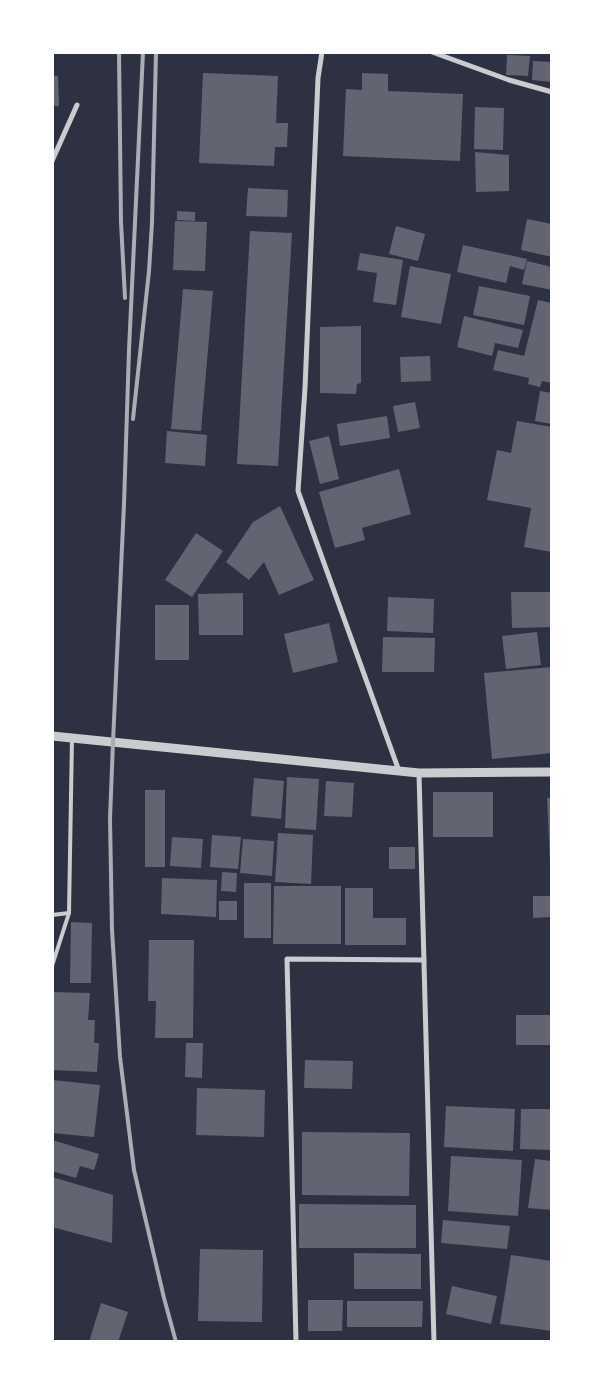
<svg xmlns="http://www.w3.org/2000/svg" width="604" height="1394" viewBox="0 0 604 1394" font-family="Commissioner,sans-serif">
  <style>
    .building { fill: #626471 }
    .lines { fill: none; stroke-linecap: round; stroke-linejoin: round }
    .service { stroke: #caccd0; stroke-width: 4 }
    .minor { stroke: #caccd0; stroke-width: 5 }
    .tertiary { stroke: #caccd0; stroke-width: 9 }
    .rail { stroke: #abadb3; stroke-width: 4 }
  </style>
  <rect width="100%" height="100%" fill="#2d3142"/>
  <!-- building -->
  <g class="building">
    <path d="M507 55 530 56 528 76 506 75Z"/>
    <path d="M533 61 552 62V82L532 80Z"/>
    <path d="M203 73 278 76 276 123H288L287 147H275L274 166 199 163Z"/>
    <path d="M362 73 388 74V91L463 94 460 161 343 156 346 89 362 90Z"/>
    <path d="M52 76H58L59 106H52Z"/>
    <path d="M475 107 504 108 503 150 474 149Z"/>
    <path d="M475 152 509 155V191L476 192Z"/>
    <path d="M248 188 288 190 287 217 246 216Z"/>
    <path d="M177 211 195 212V221L177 220Z"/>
    <path d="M527 219 552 224V257L521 250Z"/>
    <path d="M175 221 207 222 205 271 173 270Z"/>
    <path d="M396 226 425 234 418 261 389 254Z"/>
    <path d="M250 231 292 233 278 466 237 464Z"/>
    <path d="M463 245 527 259 524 270 510 266 506 283 457 272Z"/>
    <path d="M360 253 403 260 396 305 373 302 377 273 357 270Z"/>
    <path d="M527 261 552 267V290L522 284Z"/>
    <path d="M410 266 451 274 441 324 401 317Z"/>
    <path d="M479 286 530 296 524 325 473 315Z"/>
    <path d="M183 289 213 291 201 431 171 429Z"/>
    <path d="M538 300 552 303V383L542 381 540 387 528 384 529 378 493 370 498 350 524 356Z"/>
    <path d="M464 316 523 330 518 348 495 343 492 356 457 347Z"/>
    <path d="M361 326V383L357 384 356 394 320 393V327Z"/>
    <path d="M430 356 431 381 401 382 400 357Z"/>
    <path d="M540 391 552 393V424L535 421Z"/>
    <path d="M415 402 420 428 398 432 393 406Z"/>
    <path d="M387 416 390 438 340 446 337 424Z"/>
    <path d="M517 421 552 427V552L524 547 531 508 487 500 497 450 511 453Z"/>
    <path d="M167 431 207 435 205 466 165 463Z"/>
    <path d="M329 436 339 479 320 484 309 441Z"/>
    <path d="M399 469 411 514 362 528 365 540 335 548 319 492Z"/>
    <path d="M280 506 314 580 279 595 264 562 249 580 226 562 253 522Z"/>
    <path d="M196 533 223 551 192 597 165 580Z"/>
    <path d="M511 592H552V627L512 628Z"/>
    <path d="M243 593V635H199L198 594Z"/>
    <path d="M388 597 434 599 433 633 387 631Z"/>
    <rect x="155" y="605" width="34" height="55"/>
    <path d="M329 623 338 662 293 673 284 634Z"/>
    <path d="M537 632 541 665 506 669 502 636Z"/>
    <path d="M383 637 435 638 434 672H382Z"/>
    <path d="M552 667V753L492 759 484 673Z"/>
    <path d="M287 777 319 779 316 830 285 828Z"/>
    <path d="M254 778 284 781 281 819 251 816Z"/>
    <path d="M326 781 354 783 352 817 324 816Z"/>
    <rect x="145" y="790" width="20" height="77"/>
    <rect x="433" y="792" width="60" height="45"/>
    <path d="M547 798H552V863H550Z"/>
    <path d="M278 833 313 835 311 884 275 882Z"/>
    <path d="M212 835 241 837 238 869 210 867Z"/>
    <path d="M172 837 203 839 201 868 170 866Z"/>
    <path d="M243 839 274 841 272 876 240 873Z"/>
    <rect x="389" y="847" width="26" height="22"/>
    <path d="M222 872 237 873 236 892 221 891Z"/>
    <path d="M162 878 217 880 216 917 161 914Z"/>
    <rect x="244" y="883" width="27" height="55"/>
    <path d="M274 886H341V944H273Z"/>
    <path d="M345 888H373V918H406V945H345Z"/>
    <path d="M533 896H552V917L533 918Z"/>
    <rect x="219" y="901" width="18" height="19"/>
    <path d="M71 922 92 923 91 983H70Z"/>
    <path d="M149 940H194L193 1038H155L156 1001H148Z"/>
    <path d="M52 992 90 993 88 1020H95L94 1043H99L97 1072 52 1070Z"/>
    <rect x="516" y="1015" width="36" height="30"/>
    <path d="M186 1043H203L202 1078 185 1077Z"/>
    <path d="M305 1060 353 1061 352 1089 304 1088Z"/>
    <path d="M52 1080 100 1085 94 1137 52 1133Z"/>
    <path d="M197 1088 265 1090 264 1137 196 1135Z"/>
    <path d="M446 1106 515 1109 513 1151 444 1147Z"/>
    <path d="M521 1109H552V1150L520 1149Z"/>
    <path d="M302 1132 410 1133 409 1196 302 1195Z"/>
    <path d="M52 1140 99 1154 94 1170 80 1166 76 1178 52 1171Z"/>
    <path d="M451 1156 522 1160 518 1216 448 1211Z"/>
    <path d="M535 1159 552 1161V1210L528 1208Z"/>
    <path d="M52 1177 113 1195 112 1243 52 1227Z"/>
    <path d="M299 1204 416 1205V1248H299Z"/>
    <path d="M443 1220 510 1226 507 1249 441 1243Z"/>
    <path d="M200 1249 263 1250 262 1322 198 1321Z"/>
    <path d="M354 1253 421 1254V1289H354Z"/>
    <path d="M511 1255 552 1261V1331L500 1324Z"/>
    <path d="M452 1286 497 1296 491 1324 446 1314Z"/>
    <path d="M308 1300H343L342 1331H308Z"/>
    <path d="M347 1301H423L422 1327H347Z"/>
    <path d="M101 1303 128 1312 118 1342H89Z"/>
  </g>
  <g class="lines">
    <!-- service -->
    <g class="service">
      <path d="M52 915 69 913"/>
      <path d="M52 966 69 913 72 738"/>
    </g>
    <!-- minor -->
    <g class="minor">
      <path d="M322 52 318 78 305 388 298 491 399 771"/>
      <path d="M432 52 509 80 552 92"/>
      <path d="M52 161 77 105"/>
      <path d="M419 773 434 1342"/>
      <path d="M296 1342 287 959 424 960"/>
    </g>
    <!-- tertiary -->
    <path class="tertiary" d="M52 736 419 773 552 772"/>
    <!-- rail -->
    <g class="rail">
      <path d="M119 52 121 222 125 298"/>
      <path d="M143 52 129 350 124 504 113 742 110 819 112 930 120 1057 134 1170 164 1298 176 1342"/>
      <path d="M133 419 149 271 152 223 156 52"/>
    </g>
  </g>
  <!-- border -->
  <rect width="604" height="1394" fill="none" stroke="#ffffff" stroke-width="108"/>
</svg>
